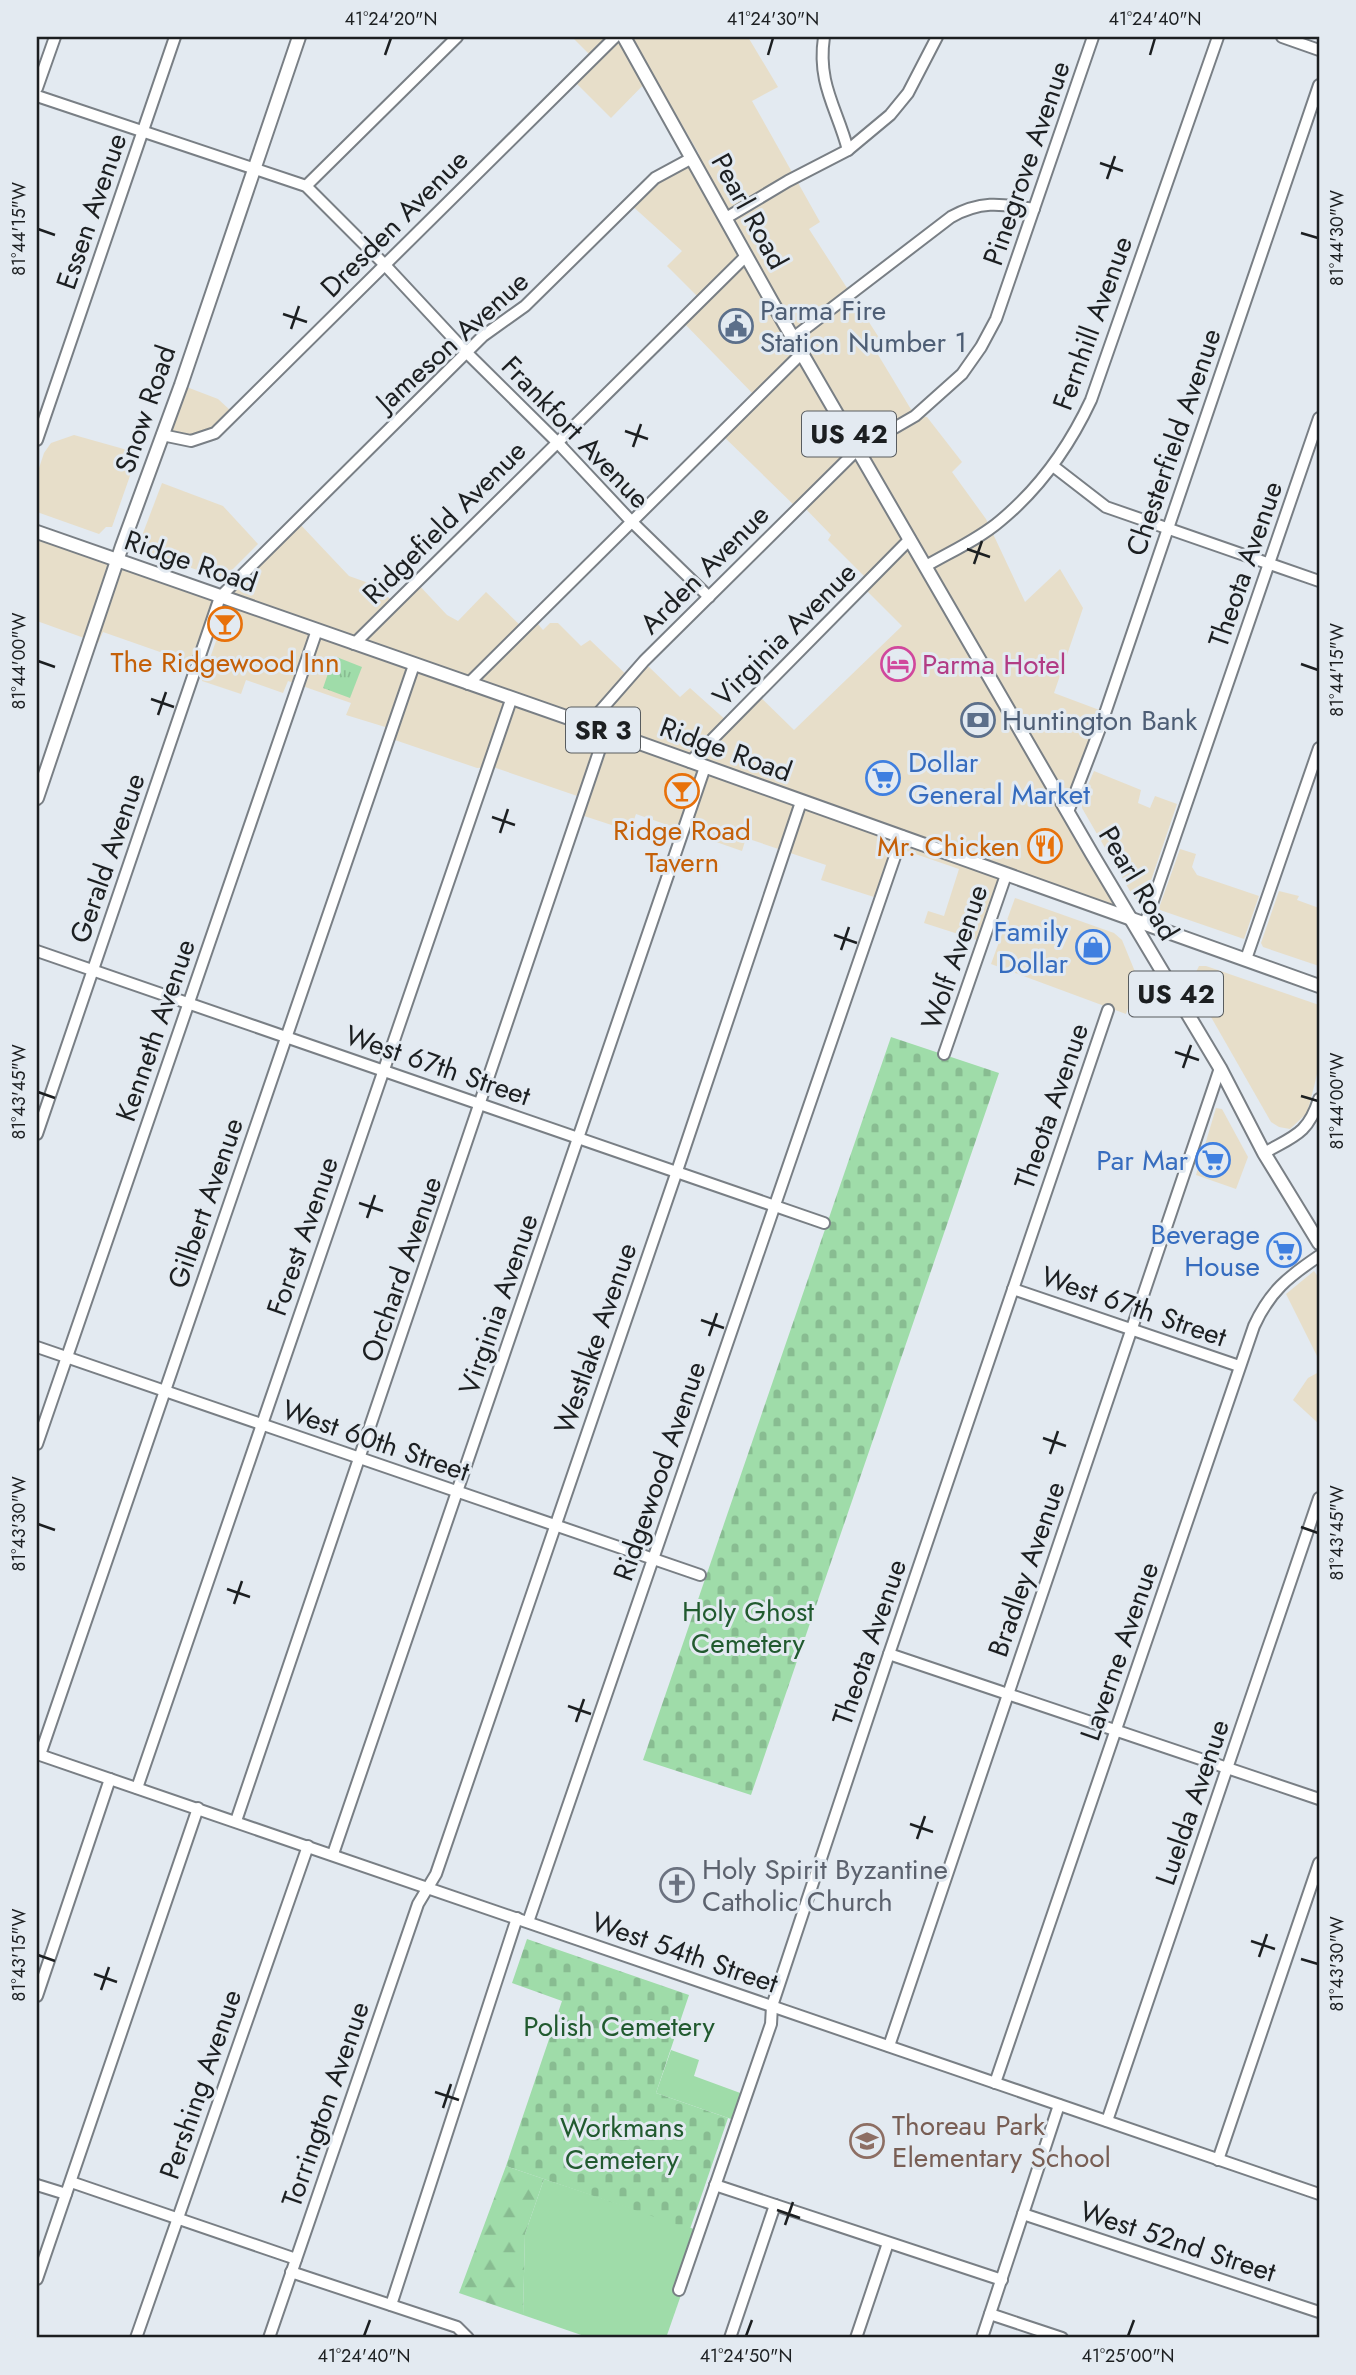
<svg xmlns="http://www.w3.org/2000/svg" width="1356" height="2375" viewBox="0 0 1356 2375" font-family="Jost,sans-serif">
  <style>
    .commercial { fill: #e7dec9 }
    .green { fill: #9fdca9 }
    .forest { fill: url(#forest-firs) }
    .cemetery { fill: url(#cemetery-stones) }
    .park { fill: url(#park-tufts) }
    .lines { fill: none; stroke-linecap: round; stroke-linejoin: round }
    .minor-casing { stroke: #797f85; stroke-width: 14 }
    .major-casing { stroke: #797f85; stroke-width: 16 }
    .minor { stroke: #fff; stroke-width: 10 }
    .major { stroke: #fff; stroke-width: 12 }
    .ticks { fill: none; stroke: #1c1f21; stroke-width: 2.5 }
    .labels { text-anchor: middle; stroke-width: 6; stroke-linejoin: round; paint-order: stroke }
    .shield { fill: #e3eaf1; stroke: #585c5f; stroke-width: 2 }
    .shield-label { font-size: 26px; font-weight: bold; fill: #1c1f21 }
    .street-label { font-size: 28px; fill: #1c1f21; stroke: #e3eaf1 }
    .service-label { font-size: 28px; fill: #4e5e75; stroke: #e3eaf1; text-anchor: start }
    .food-label { font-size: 28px; fill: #c56008; stroke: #e3eaf1 }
    .hotel-label { font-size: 28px; fill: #b23c85; stroke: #e3eaf1; text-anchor: start }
    .shop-label { font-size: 28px; fill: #366cbe; stroke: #e3eaf1; text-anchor: end }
    .park-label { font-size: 28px; fill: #215a2f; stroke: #e3eaf1 }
    .worship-label { font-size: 28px; fill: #5b616d; stroke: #e3eaf1; text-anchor: start }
    .education-label { font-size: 28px; fill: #785e54; stroke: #e3eaf1; text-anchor: start }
    .neatline { fill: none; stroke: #1c1f21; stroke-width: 2.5 }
    .ticks-label { font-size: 18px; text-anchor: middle; fill: #1c1f21 }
  </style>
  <defs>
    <pattern id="forest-firs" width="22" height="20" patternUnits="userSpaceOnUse" patternTransform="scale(1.75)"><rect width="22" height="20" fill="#9fdca9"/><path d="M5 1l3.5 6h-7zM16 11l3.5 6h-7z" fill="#88bc91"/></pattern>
    <pattern id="cemetery-stones" width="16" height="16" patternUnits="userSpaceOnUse" patternTransform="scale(1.75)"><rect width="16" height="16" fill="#9fdca9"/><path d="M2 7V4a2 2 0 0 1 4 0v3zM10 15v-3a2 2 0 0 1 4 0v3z" fill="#88bc91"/></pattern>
    <pattern id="park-tufts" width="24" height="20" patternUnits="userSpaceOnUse" patternTransform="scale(1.75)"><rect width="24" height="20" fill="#9fdca9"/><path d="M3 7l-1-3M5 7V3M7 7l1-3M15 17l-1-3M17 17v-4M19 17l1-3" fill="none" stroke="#88bc91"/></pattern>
  </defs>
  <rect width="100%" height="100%" fill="#e3eaf1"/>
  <!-- commercial -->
  <g class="commercial">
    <path d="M572 37H748L778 87 752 101 820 222 809 229 885 347 877 353 915 416 927 417 962 462 952 472 986 519 1025 602 1060 569 1083 608 1054 693 1102 711 1067 806 1127 917 1004 872 980 941 924 923 928 911 944 916 959 869 892 846 874 897 821 880 826 865 746 838 742 851 636 814 630 831 581 815 586 799 493 767 477 768 392 739 395 730 346 715 351 703 288 681 283 693 246 680 241 694 202 681 224 618 217 615 200 666 103 632 98 643 37 621V534L222 600 297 521 349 576 377 586 394 603 416 582 447 615 458 621 486 592 523 628 533 618 543 630 550 623H558L581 646 590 640 632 680 646 664 680 697 690 688 728 722 757 694 794 730 902 626 863 587 869 581 828 540 831 535 802 505 798 509 720 433 756 397 681 320 701 300 667 266 682 251 629 203 660 175 699 154 653 75 611 118 572 79 593 58Z"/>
    <path d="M184 386 218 399 231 411 212 430 188 437 167 433Z"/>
    <path d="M74 435 138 453 112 527H106L99 534 37 512V474L44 453 51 443Z"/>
    <path d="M162 483 223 506 258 544 223 579 137 549Z"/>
    <path d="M1094 771 1141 790 1138 803 1150 808 1155 796 1177 804 1145 898 1142 901 1134 898 1082 808V799Z"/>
    <path d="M1180 849 1196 854 1192 867 1197 875 1259 896 1244 939 1160 910 1159 908Z"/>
    <path d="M1279 891 1299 896 1297 900 1319 908V966L1263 947 1261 943Z"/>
    <path d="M1015 898 1114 933 1122 940 1138 979 1126 1014 991 964Z"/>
    <path d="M1199 966H1206L1319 1005V1065L1314 1087 1307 1113 1290 1129 1279 1127 1271 1122 1191 982Z"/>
    <path d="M1216 1108 1222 1109 1248 1157 1236 1189 1196 1175Z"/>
    <path d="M1314 1271 1319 1278V1360L1286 1294Z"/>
    <path d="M1319 1372V1424L1293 1400 1308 1378Z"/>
  </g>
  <!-- green -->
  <g class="green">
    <path d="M671 2050 699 2060 694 2076 743 2094 734 2120 656 2093Z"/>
    <path d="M544 2179 703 2232 666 2338H590L523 2315 525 2234Z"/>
  </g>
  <!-- forest -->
  <path class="forest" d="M506 2166 544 2179 525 2234 523 2315 459 2293Z"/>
  <!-- cemetery -->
  <g class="cemetery">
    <path d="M891 1037 999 1073 751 1795 643 1760Z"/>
    <path d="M527 1939 689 1995 656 2093 728 2118 690 2229 506 2166 562 2001 512 1983Z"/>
  </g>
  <!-- park -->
  <path class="park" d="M334 656 362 667 350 698 323 688Z"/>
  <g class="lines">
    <!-- minor casing -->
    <g class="minor-casing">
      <g id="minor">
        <path d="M824 37C817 84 837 108 848 150"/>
        <path d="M1282 37 1319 50"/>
        <path d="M37 88 55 37"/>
        <path d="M37 96 306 186 384 264 466 352 557 442 631 521 709 597"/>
        <path d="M306 186 457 37"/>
        <path d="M726 218 788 181 848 150 890 115 908 93 937 37"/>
        <path d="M793 338 951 217C982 200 1001 204 1034 209"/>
        <path d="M162 435 191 441 215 433 615 37"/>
        <path d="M37 440 175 37"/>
        <path d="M1053 466 1106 507 1319 581"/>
        <path d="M926 566C950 552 979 539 1000 521 1040 488 1069 447 1091 400L1218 37"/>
        <path d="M354 644 746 256"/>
        <path d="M468 684 802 353"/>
        <path d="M587 726 644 661 858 449 915 416 962 374 981 347 996 319 1093 37"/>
        <path d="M690 762 910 539"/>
        <path d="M1068 812 1099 731 1319 85"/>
        <path d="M1145 924 1319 418"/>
        <path d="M37 951 824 1223"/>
        <path d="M1246 959 1319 748"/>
        <path d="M944 1054 1006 875"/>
        <path d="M37 1134 220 597 483 336 525 306 655 178 692 158"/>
        <path d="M1264 1153C1294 1136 1308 1134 1319 1099"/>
        <path d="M1013 1289 1239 1366"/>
        <path d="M37 1347 700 1575"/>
        <path d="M37 1444 317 630"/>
        <path d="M889 1654 1319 1799"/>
        <path d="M37 1754 1319 2194"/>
        <path d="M40 1755 414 665"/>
        <path d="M137 1788 511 700"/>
        <path d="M236 1821 606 731"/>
        <path d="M333 1854 705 767"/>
        <path d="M528 1922 902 836"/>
        <path d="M37 1996 110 1779"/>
        <path d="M889 2046 1220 1068"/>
        <path d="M995 2083 1254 1326C1270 1291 1288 1277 1319 1256"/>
        <path d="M1107 2121 1319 1498"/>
        <path d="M1218 2160 1319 1863"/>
        <path d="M71 2182 296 2259"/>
        <path d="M37 2185 66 2194"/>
        <path d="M715 2185 1002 2280"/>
        <path d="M1023 2214 1319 2312"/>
        <path d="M291 2272 457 2327 468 2338"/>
        <path d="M37 2279 198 1808"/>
        <path d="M679 2290 771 2024 772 2006 889 1654 1108 1010"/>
        <path d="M391 2305 517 1918"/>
        <path d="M990 2314 1062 2338"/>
        <path d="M136 2338 308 1846"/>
        <path d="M269 2338 418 1904 436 1874 677 1171 801 802"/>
        <path d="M730 2338 775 2205"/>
        <path d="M856 2338 888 2243"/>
        <path d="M982 2338 1059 2105"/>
      </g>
    </g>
    <!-- major casing -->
    <g class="major-casing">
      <g id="major">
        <path d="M624 37 772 302 1092 854 1220 1068 1264 1153 1319 1243"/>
        <path d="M37 532 606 731 1319 986"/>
        <path d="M37 798 122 546 181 385 299 37"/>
      </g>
    </g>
    <!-- minor -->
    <use href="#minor" class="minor"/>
    <!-- major -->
    <use href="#major" class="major"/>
  </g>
  <!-- ticks -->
  <path class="ticks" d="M385 55 391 38M768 55 773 38M1150 55 1155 38M1100 163 1123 171M1107 179 1115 156M38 229 55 235M1301 233 1318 238M283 314 307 322M291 329 299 306M625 431 648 439M633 447 641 424M967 549 990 557M974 564 982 541M38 661 55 667M1301 664 1318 670M151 699 174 707M158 715 166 692M492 817 515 825M500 833 508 809M834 935 857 943M841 950 849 927M1175 1052 1199 1060M1183 1068 1191 1045M38 1092 55 1098M1301 1096 1318 1101M359 1203 383 1211M367 1218 375 1195M701 1320 724 1328M709 1336 717 1313M1043 1438 1066 1446M1050 1454 1058 1431M38 1524 55 1530M1301 1527 1318 1533M227 1589 250 1597M234 1604 242 1581M568 1706 591 1714M576 1722 584 1699M910 1824 933 1832M917 1839 925 1816M1251 1941 1275 1949M38 1955 55 1961M1259 1957 1267 1934M1301 1959 1318 1964M94 1974 117 1982M101 1990 109 1967M435 2092 459 2100M443 2108 451 2084M777 2210 800 2218M785 2225 793 2202M364 2336 370 2320M746 2336 752 2320M1128 2336 1134 2320"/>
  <!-- icons -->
  <defs>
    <g id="civic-ring" transform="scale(1.75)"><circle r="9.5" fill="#e3eaf1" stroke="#5c6f8a" stroke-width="1.5"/><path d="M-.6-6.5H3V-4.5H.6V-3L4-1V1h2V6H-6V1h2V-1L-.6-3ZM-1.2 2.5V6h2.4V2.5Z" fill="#5c6f8a"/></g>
    <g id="bar-ring" transform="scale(1.75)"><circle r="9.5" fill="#e3eaf1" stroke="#e8710a" stroke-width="1.5"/><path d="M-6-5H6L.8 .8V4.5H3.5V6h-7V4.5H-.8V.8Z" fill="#e8710a"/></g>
    <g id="hotel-ring" transform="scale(1.75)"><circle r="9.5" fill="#e3eaf1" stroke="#d1479c" stroke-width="1.5"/><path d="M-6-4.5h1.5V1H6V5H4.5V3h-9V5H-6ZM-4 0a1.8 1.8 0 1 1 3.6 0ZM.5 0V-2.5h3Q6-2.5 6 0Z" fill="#d1479c"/></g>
    <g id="bank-ring" transform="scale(1.75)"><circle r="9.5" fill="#e3eaf1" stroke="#5c6f8a" stroke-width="1.5"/><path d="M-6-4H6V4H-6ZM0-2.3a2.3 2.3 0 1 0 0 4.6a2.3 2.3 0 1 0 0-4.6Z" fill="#5c6f8a"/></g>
    <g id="supermarket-ring" transform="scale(1.75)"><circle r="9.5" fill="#e3eaf1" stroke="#3f7fe0" stroke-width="1.5"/><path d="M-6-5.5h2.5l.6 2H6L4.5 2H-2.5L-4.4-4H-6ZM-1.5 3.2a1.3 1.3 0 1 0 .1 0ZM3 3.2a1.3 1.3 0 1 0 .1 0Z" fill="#3f7fe0"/></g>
    <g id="restaurant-ring" transform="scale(1.75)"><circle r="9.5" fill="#e3eaf1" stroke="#e8710a" stroke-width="1.5"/><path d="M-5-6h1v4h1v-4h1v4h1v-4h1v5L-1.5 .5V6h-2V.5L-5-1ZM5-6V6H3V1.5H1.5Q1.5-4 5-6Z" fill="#e8710a"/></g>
    <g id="shop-ring" transform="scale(1.75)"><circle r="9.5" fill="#e3eaf1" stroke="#3f7fe0" stroke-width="1.5"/><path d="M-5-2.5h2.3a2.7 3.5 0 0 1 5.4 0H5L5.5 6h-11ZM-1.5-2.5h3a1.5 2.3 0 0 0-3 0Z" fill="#3f7fe0"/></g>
    <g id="church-ring" transform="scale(1.75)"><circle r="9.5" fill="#e3eaf1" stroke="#6b7280" stroke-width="1.5"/><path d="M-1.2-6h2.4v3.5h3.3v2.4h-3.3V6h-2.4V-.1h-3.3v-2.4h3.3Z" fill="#6b7280"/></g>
    <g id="school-ring" transform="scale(1.75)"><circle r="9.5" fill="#e3eaf1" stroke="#8d6e63" stroke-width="1.5"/><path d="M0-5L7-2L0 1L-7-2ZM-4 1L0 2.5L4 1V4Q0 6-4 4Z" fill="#8d6e63"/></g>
  </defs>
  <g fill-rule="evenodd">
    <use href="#civic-ring" x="736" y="326"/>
    <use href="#bar-ring" x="225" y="624"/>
    <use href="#hotel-ring" x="898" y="664"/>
    <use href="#bank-ring" x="978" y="720"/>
    <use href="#supermarket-ring" x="883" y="778"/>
    <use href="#bar-ring" x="682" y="791"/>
    <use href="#restaurant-ring" x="1045" y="846"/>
    <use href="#shop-ring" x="1093" y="947"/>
    <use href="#supermarket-ring" x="1213" y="1160"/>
    <use href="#supermarket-ring" x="1284" y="1250"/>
    <use href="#church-ring" x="677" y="1885"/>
    <use href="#school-ring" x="867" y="2141"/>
  </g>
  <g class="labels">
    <!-- shield labels -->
    <g class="shield">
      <rect x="802" y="411.5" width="94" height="45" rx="5"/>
      <rect x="566" y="707.5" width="74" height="45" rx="5"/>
      <rect x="1129" y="971.5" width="94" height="45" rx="5"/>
    </g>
    <g class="shield-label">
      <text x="849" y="443">US 42</text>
      <text x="603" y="739">SR 3</text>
      <text x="1176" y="1003">US 42</text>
    </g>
    <!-- street labels -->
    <g class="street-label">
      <text transform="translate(1026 163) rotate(-71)" y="10">Pinegrove Avenue</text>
      <text transform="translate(91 211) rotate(-71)" y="10">Essen Avenue</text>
      <text transform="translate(750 211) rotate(61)" y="10">Pearl Road</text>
      <text transform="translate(394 223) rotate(-45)" y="10">Dresden Avenue</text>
      <text transform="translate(1092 323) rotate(-70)" y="10">Fernhill Avenue</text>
      <text transform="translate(452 341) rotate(-42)" y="10">Jameson Avenue</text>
      <text transform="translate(145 409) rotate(-71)" y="10">Snow Road</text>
      <text transform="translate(576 432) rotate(46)" y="10">Frankfort Avenue</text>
      <text transform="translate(1173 442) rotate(-71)" y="10">Chesterfield Avenue</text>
      <text transform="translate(444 522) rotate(-45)" y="10">Ridgefield Avenue</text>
      <text transform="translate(191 561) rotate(19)" y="10">Ridge Road</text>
      <text transform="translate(1245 564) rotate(-71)" y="10">Theota Avenue</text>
      <text transform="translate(704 569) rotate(-45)" y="10">Arden Avenue</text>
      <text transform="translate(784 634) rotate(-45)" y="10">Virginia Avenue</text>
      <text transform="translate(726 749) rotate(20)" y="10">Ridge Road</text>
      <text transform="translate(107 858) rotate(-71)" y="10">Gerald Avenue</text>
      <text transform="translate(1139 883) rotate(59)" y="10">Pearl Road</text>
      <text transform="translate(954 957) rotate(-71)" y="10">Wolf Avenue</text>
      <text transform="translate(155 1030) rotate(-71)" y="10">Kenneth Avenue</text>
      <text transform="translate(438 1065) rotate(19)" y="10">West 67th Street</text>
      <text transform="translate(1051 1106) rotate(-71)" y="10">Theota Avenue</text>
      <text transform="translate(205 1203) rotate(-71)" y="10">Gilbert Avenue</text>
      <text transform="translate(302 1236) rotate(-71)" y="10">Forest Avenue</text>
      <text transform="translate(401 1269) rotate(-71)" y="10">Orchard Avenue</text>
      <text transform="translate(498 1304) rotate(-71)" y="10">Virginia Avenue</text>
      <text transform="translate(1134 1306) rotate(19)" y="10">West 67th Street</text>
      <text transform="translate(595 1338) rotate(-71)" y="10">Westlake Avenue</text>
      <text transform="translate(376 1440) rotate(19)" y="10">West 60th Street</text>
      <text transform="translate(659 1471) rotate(-71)" y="10">Ridgewood Avenue</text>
      <text transform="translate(1026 1569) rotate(-71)" y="10">Bradley Avenue</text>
      <text transform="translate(869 1642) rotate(-71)" y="10">Theota Avenue</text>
      <text transform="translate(1119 1651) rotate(-71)" y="10">Laverne Avenue</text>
      <text transform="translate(1192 1802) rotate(-71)" y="10">Luelda Avenue</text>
      <text transform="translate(685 1952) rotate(19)" y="10">West 54th Street</text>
      <text transform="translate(200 2084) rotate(-71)" y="10">Pershing Avenue</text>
      <text transform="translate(325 2104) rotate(-71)" y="10">Torrington Avenue</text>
      <text transform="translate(1178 2241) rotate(18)" y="10">West 52nd Street</text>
    </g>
    <!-- service labels -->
    <g class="service-label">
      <text x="760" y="320">Parma Fire<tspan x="760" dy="32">Station Number 1</tspan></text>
      <text x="1002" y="730">Huntington Bank</text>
    </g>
    <!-- food labels -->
    <g class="food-label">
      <text x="225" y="672">The Ridgewood Inn</text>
      <text x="682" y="840">Ridge Road<tspan x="682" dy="32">Tavern</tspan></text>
      <text x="1020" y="856" text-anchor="end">Mr. Chicken</text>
    </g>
    <!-- hotel labels -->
    <g class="hotel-label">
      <text x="922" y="674">Parma Hotel</text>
    </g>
    <!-- shop labels -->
    <g class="shop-label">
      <text x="908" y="772" text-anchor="start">Dollar<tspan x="908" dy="32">General Market</tspan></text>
      <text x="1068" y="941">Family<tspan x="1068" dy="32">Dollar</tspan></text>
      <text x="1188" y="1170">Par Mar</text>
      <text x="1260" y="1244">Beverage<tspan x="1260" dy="32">House</tspan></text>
    </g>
    <!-- park labels -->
    <g class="park-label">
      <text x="748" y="1621">Holy Ghost<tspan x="748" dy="32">Cemetery</tspan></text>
      <text x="619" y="2036">Polish Cemetery</text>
      <text x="622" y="2137">Workmans<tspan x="622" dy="32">Cemetery</tspan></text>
    </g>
    <!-- worship labels -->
    <g class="worship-label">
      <text x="702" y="1879">Holy Spirit Byzantine<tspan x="702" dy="32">Catholic Church</tspan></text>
    </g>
    <!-- education labels -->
    <g class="education-label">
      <text x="892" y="2135">Thoreau Park<tspan x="892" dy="32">Elementary School</tspan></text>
    </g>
  </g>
  <!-- border -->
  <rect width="1356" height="2375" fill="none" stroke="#e3eaf1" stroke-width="77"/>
  <rect x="38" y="38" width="1280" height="2298" class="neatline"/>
  <g class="ticks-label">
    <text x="391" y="25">41°24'20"N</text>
    <text x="773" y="25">41°24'30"N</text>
    <text x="1155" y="25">41°24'40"N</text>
    <text transform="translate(19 229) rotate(-90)" y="6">81°44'15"W</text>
    <text transform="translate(1337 238) rotate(-90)" y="6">81°44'30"W</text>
    <text transform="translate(19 661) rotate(-90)" y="6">81°44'00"W</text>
    <text transform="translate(1337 670) rotate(-90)" y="6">81°44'15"W</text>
    <text transform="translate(19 1092) rotate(-90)" y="6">81°43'45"W</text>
    <text transform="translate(1337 1101) rotate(-90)" y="6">81°44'00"W</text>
    <text transform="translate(19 1524) rotate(-90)" y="6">81°43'30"W</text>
    <text transform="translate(1337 1533) rotate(-90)" y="6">81°43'45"W</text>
    <text transform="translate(19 1955) rotate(-90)" y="6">81°43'15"W</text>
    <text transform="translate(1337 1964) rotate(-90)" y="6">81°43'30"W</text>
    <text x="364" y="2362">41°24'40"N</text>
    <text x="746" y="2362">41°24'50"N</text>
    <text x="1128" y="2362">41°25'00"N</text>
  </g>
</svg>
